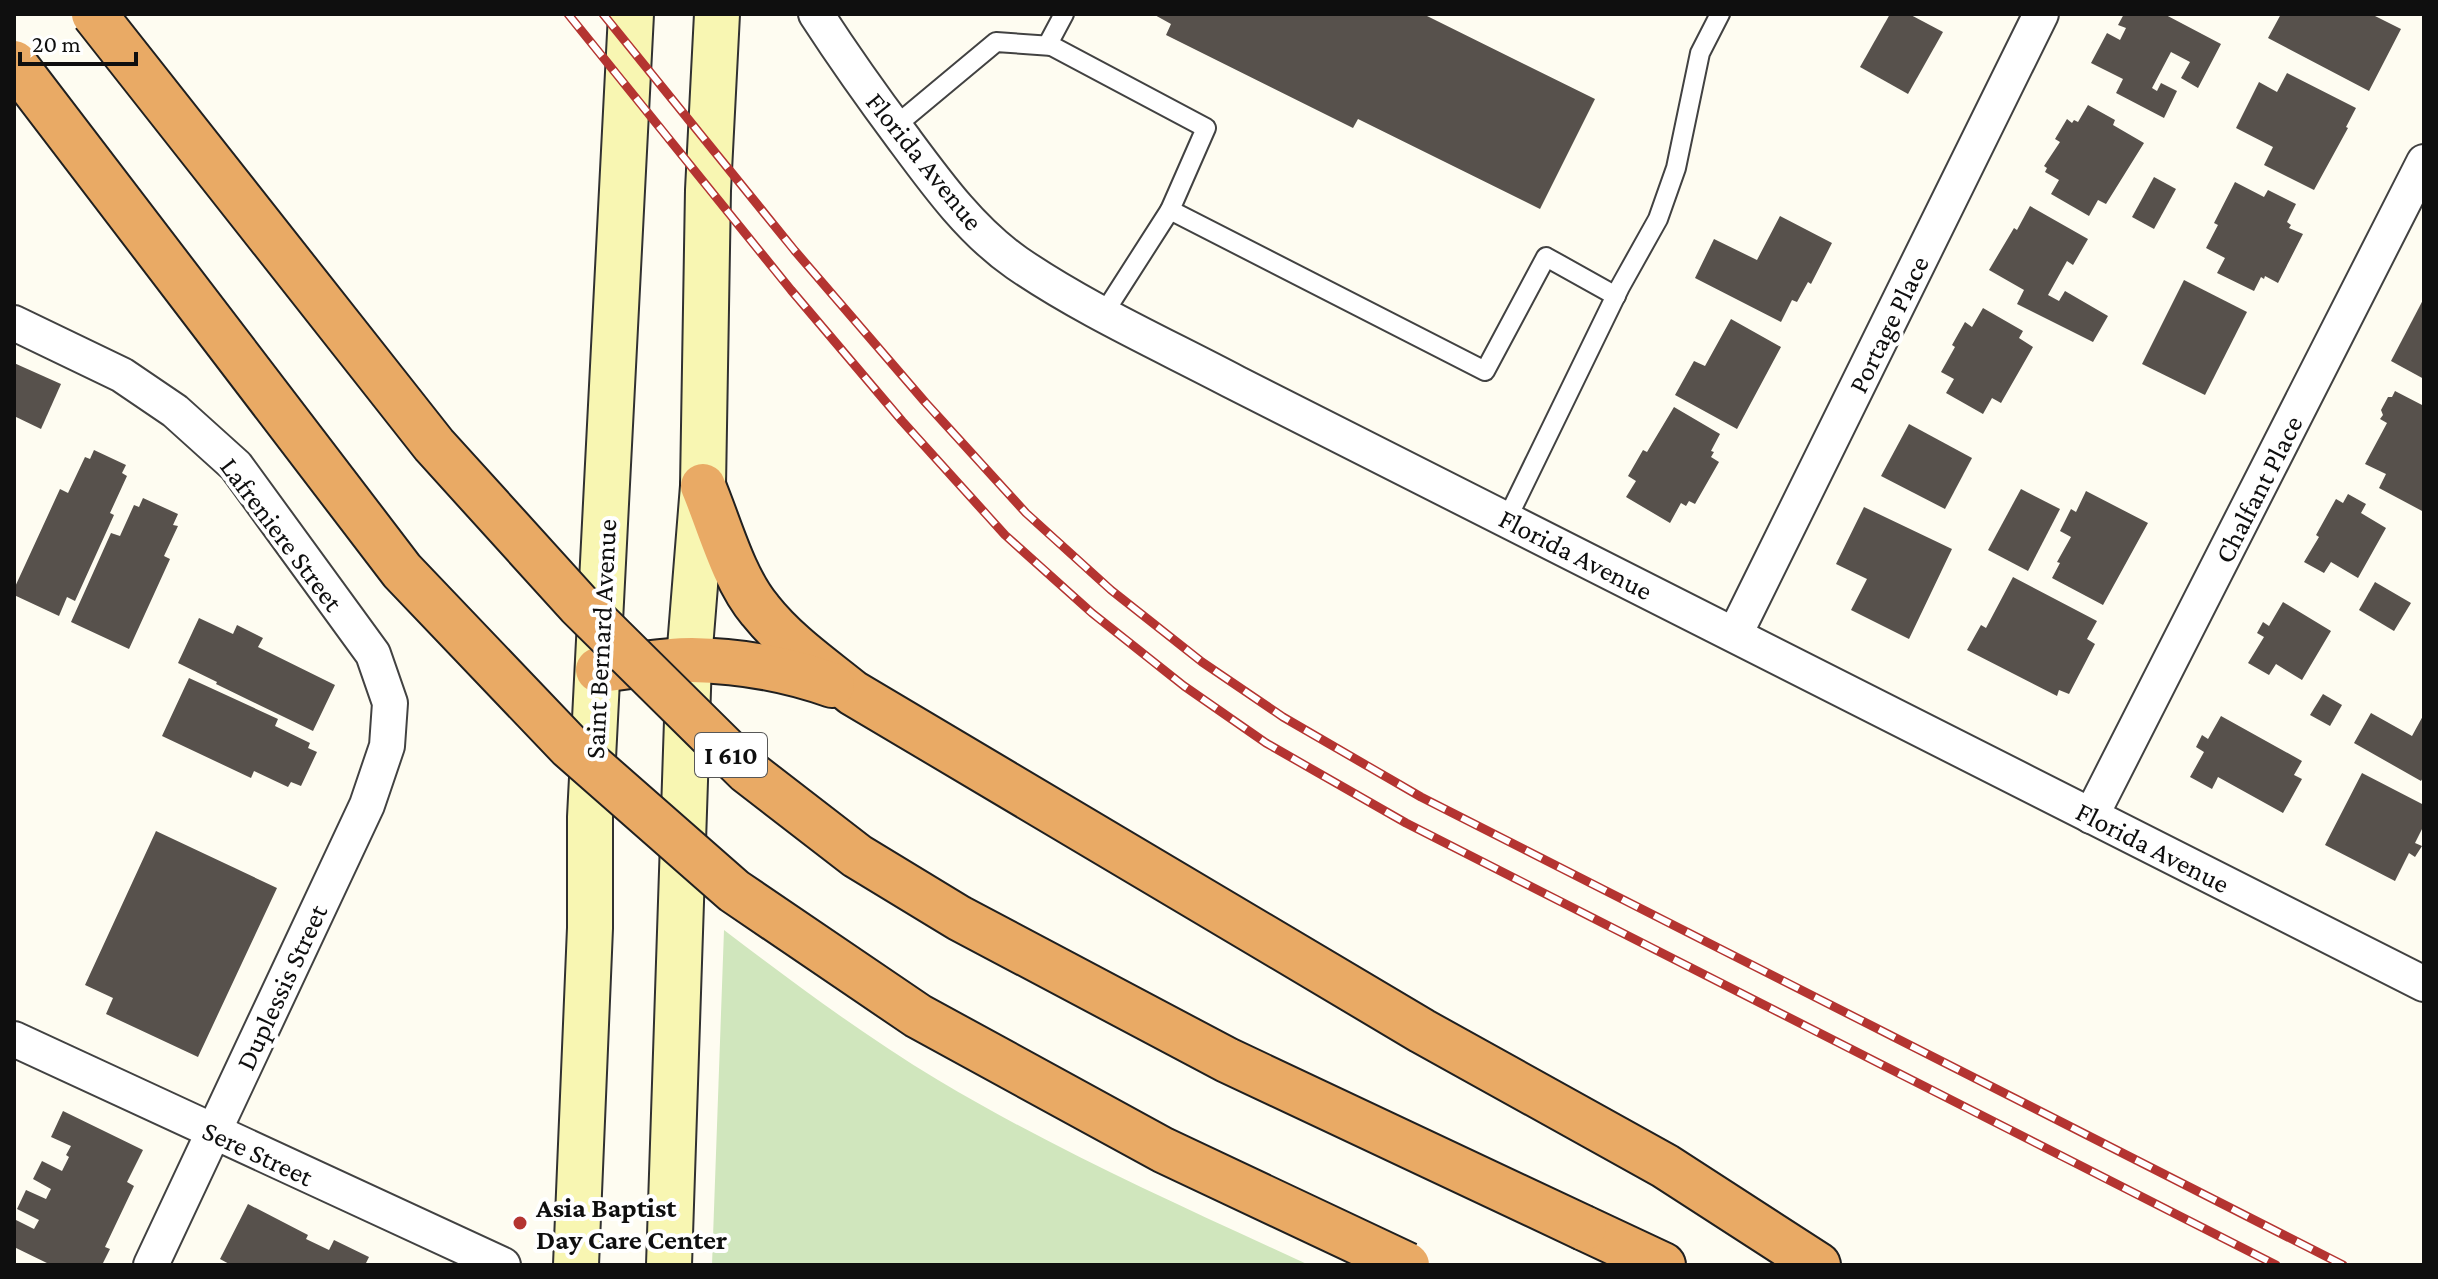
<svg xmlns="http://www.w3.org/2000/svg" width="2438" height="1279" viewBox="0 0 2438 1279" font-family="'Crimson Pro',serif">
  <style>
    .green { fill: #d0e6bd }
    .building { fill: #57514c }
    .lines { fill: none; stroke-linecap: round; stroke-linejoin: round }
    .lane-casing { stroke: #424242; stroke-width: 22 }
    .street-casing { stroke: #424242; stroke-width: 38 }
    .secondary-casing { stroke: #313131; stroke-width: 48 }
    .highway-casing { stroke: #202020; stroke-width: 48 }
    .lane { stroke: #fff; stroke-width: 18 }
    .street { stroke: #fff; stroke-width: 34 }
    .secondary { stroke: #f8f6b2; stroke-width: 44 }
    .highway { stroke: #e9aa65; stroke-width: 44 }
    .rail-casing { stroke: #b43431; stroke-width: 9 }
    .rail { stroke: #fff; stroke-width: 6; stroke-dasharray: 18; stroke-linecap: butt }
    .highway-bridge-casing { stroke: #202020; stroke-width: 48; stroke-linecap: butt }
    .highway-bridge { stroke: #e9aa65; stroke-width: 44 }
    .poi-dot { fill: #b43431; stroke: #fff; stroke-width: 3 }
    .labels { text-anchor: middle; stroke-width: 8; stroke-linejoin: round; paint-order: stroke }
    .shield { fill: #fff; stroke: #575757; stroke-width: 2 }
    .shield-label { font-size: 26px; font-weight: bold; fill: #0f0f0f }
    .street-label { font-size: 28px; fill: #0f0f0f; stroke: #fff }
    .poi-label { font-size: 28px; font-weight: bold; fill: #0f0f0f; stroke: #fff; text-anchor: start }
  </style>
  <rect width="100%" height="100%" fill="#fefcf1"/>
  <!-- green -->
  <path class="green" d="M724 930C794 983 863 1035 938 1080 1057 1151 1183 1207 1309 1265H712Z"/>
  <!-- building -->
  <g class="building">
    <path d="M1153 14H1423L1595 99 1540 209 1358 119 1353 128 1166 35 1171 24Z"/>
    <path d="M1890 14H1909L1943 32 1908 94 1860 67Z"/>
    <path d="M2124 14H2164L2221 44 2198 88 2181 78 2190 62 2171 52 2152 88 2157 91 2161 83 2177 91 2164 118 2116 93 2123 79 2091 63 2107 33 2120 40 2126 28 2118 25Z"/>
    <path d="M2281 14H2377L2375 16 2401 29 2369 91 2268 38Z"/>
    <path d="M2287 73 2356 108 2346 127 2348 128 2314 190 2264 165 2273 147 2236 128 2259 82 2277 92Z"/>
    <path d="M2088 105 2115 120 2113 125 2144 143 2106 204 2098 200 2089 216 2051 194 2059 180 2045 172 2047 168 2044 166 2060 142 2055 139 2067 119 2072 123 2074 120 2078 122Z"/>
    <path d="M2154 177 2176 189 2154 229 2132 217Z"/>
    <path d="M2235 182 2264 197 2268 190 2296 204 2287 222 2291 225 2289 228 2303 234 2278 283 2265 276 2264 279 2261 277 2254 291 2217 273 2225 258 2206 248 2218 225 2214 223Z"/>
    <path d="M2030 206 2088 239 2073 265 2067 261 2048 295 2059 301 2065 291 2108 316 2093 342 2017 304 2024 290 1989 270 2014 228 2017 230Z"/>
    <path d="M1780 216 1832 243 1811 284 1808 282 1797 302 1792 300 1781 322 1695 278 1714 239 1757 260Z"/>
    <path d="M2184 280 2247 312 2205 395 2142 364Z"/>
    <path d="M2424 298V379L2391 361Z"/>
    <path d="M1983 308 2023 331 2019 338 2033 347 2001 403 1992 398 1983 414 1946 393 1954 379 1941 372 1955 347 1952 345 1965 322 1972 327Z"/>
    <path d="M1731 319 1781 347 1737 429 1675 395 1694 361 1705 366Z"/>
    <path d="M14 363 61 384 41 429 14 416Z"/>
    <path d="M2395 391 2424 406V512L2379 488 2386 474 2365 464 2387 423 2380 419 2383 415 2381 410 2388 397H2392Z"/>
    <path d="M1674 407 1720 434 1711 451 1714 452 1711 457 1719 462 1695 504 1689 501 1686 506 1681 503 1670 523 1626 497 1636 481 1628 476 1643 450 1647 452Z"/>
    <path d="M1909 424 1972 458 1945 509 1881 476Z"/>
    <path d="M94 450 126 465 122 473 127 476 110 513 114 515 75 601 67 597 59 616 14 595V589L60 489 68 493 85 457 90 459Z"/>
    <path d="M2021 489 2060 509 2028 571 1988 550Z"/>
    <path d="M2086 491 2148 523 2103 605 2052 578 2060 563 2057 562 2071 537 2060 531 2071 509 2076 512Z"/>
    <path d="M2348 494 2366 504 2361 513 2386 528 2358 578 2331 562 2324 573 2304 562 2319 537 2316 535 2336 499 2343 503Z"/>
    <path d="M143 498 178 514 173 525 178 526 164 556 170 559 129 649 71 622 111 533 120 536 134 505 139 507Z"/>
    <path d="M1864 507 1952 549 1909 639 1851 610 1867 579 1836 564Z"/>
    <path d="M2013 577 2097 621 2087 639 2095 644 2069 694 2059 690 2057 696 1967 650 1981 625 1986 628Z"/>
    <path d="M2375 582 2411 603 2394 631 2359 610Z"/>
    <path d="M2283 602 2331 631 2302 680 2276 664 2269 675 2248 663 2264 637 2257 633 2263 622 2269 626Z"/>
    <path d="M199 618 233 634 237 625 263 638 258 647 335 685 313 731 216 684 217 682 178 663Z"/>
    <path d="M189 678 278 719 275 726 310 743 308 748 317 752 301 786 291 782 288 787 254 771 251 778 162 736Z"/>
    <path d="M2323 694 2342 705 2330 726 2310 715Z"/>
    <path d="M2371 713 2412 736 2424 714V776L2421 781 2354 743Z"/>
    <path d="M2221 716 2302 761 2294 775 2302 779 2283 813 2218 777 2212 789 2190 777 2204 752 2196 747 2202 735 2208 739Z"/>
    <path d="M2362 773 2424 805V825L2415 843 2422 846 2415 857 2409 853 2395 881 2325 845Z"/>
    <path d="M156 831 277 888 198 1057 106 1014 113 998 85 985Z"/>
    <path d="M63 1111 143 1150 127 1182 134 1186 105 1247 110 1249 102 1265H51L14 1247V1219L34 1229 39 1220 17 1209 26 1190 46 1199 51 1189 33 1179 42 1161 62 1171 69 1157 66 1155 71 1146 51 1137Z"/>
    <path d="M248 1204 308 1235 306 1239 329 1250 334 1240 369 1257 365 1265H231L220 1259Z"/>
  </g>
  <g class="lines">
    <!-- lane casing -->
    <g class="lane-casing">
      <g id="lane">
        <path d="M1064 14 1048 44 1206 128 1170 210 1485 371 1546 257 1616 296"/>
        <path d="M894 127 996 42 1052 46"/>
        <path d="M1104 313 1170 210"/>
        <path d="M1507 519 1620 287 1658 219 1676 168 1700 53 1720 14"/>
      </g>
    </g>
    <!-- street casing -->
    <g class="street-casing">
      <g id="street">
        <path d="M816 14C844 57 873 98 903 138 937 184 971 231 1017 263 1084 309 1164 345 1236 383L2424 984"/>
        <path d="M14 323 122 375 175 411 236 466 373 654 390 703 387 746 367 805 151 1265"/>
        <path d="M1735 634 2041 14"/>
        <path d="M2091 816 2424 162"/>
        <path d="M14 1039 503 1265"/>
      </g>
    </g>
    <!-- secondary casing -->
    <g class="secondary-casing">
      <g id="secondary">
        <path d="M576 1265 590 928V817L631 14"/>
        <path d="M669 1265 689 660 703 486 708 190 717 14"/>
      </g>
    </g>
    <!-- highway casing -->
    <g class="highway-casing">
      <g id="highway">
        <path d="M703 486C719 524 733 578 760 610 786 643 821 667 853 693L1422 1031 1665 1166 1818 1265"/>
        <path d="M598 670C629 667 661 660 692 660 740 661 787 669 832 685"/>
        <path d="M1584 1228 1663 1265"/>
      </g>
    </g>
    <!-- lane -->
    <use href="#lane" class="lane"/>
    <!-- street -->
    <use href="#street" class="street"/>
    <!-- secondary -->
    <use href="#secondary" class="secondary"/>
    <!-- highway -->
    <use href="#highway" class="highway"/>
    <!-- rail casing -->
    <g class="rail-casing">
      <g id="rail">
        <path d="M568 14 791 290 902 421 1005 535 1092 613 1184 686 1266 743 1406 823 2276 1265"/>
        <path d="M603 14 795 251 925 402 1026 513 1111 590 1202 662 1283 717 1421 797 2343 1265"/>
      </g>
    </g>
    <!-- rail -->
    <use href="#rail" class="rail"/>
    <!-- highway-bridge casing -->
    <g class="highway-bridge-casing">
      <g id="highway-bridge">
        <path d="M94 14 434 445 579 605 747 771 857 856 959 918 1227 1060 1584 1228"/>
        <path d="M14 63 402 571 570 747 734 891 918 1016 1163 1150 1407 1265"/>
      </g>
    </g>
    <!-- highway-bridge -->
    <use href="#highway-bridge" class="highway-bridge"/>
  </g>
  <!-- markers -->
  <circle class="poi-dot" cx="520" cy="1223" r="8"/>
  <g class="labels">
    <!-- shield labels -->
    <rect class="shield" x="695" y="733" width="72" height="44" rx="6"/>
    <g class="shield-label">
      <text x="731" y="764">I 610</text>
    </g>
    <!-- street labels -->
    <g class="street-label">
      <text transform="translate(925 161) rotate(51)" y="10">Florida Avenue</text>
      <text transform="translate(1888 324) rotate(-64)" y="10">Portage Place</text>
      <text transform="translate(2258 489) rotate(-63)" y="10">Chalfant Place</text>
      <text transform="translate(282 534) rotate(53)" y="10">Lafreniere Street</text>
      <text transform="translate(1576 554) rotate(27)" y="10">Florida Avenue</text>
      <text transform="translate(600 639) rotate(-87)" y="10">Saint Bernard Avenue</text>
      <text transform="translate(2153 847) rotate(27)" y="10">Florida Avenue</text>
      <text transform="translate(281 987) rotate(-65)" y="10">Duplessis Street</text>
      <text transform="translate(258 1153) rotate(25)" y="10">Sere Street</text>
    </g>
    <!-- poi labels -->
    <g class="poi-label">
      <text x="536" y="1217">Asia Baptist<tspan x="536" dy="32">Day Care Center</tspan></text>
    </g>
  </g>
  <!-- border -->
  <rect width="2438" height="1279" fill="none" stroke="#0f0f0f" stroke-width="32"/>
  <!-- scale -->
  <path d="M20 52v12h116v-12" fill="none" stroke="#0f0f0f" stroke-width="4"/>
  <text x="32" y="52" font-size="24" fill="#0f0f0f" stroke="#ffffff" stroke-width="6" paint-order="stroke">20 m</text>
</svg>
